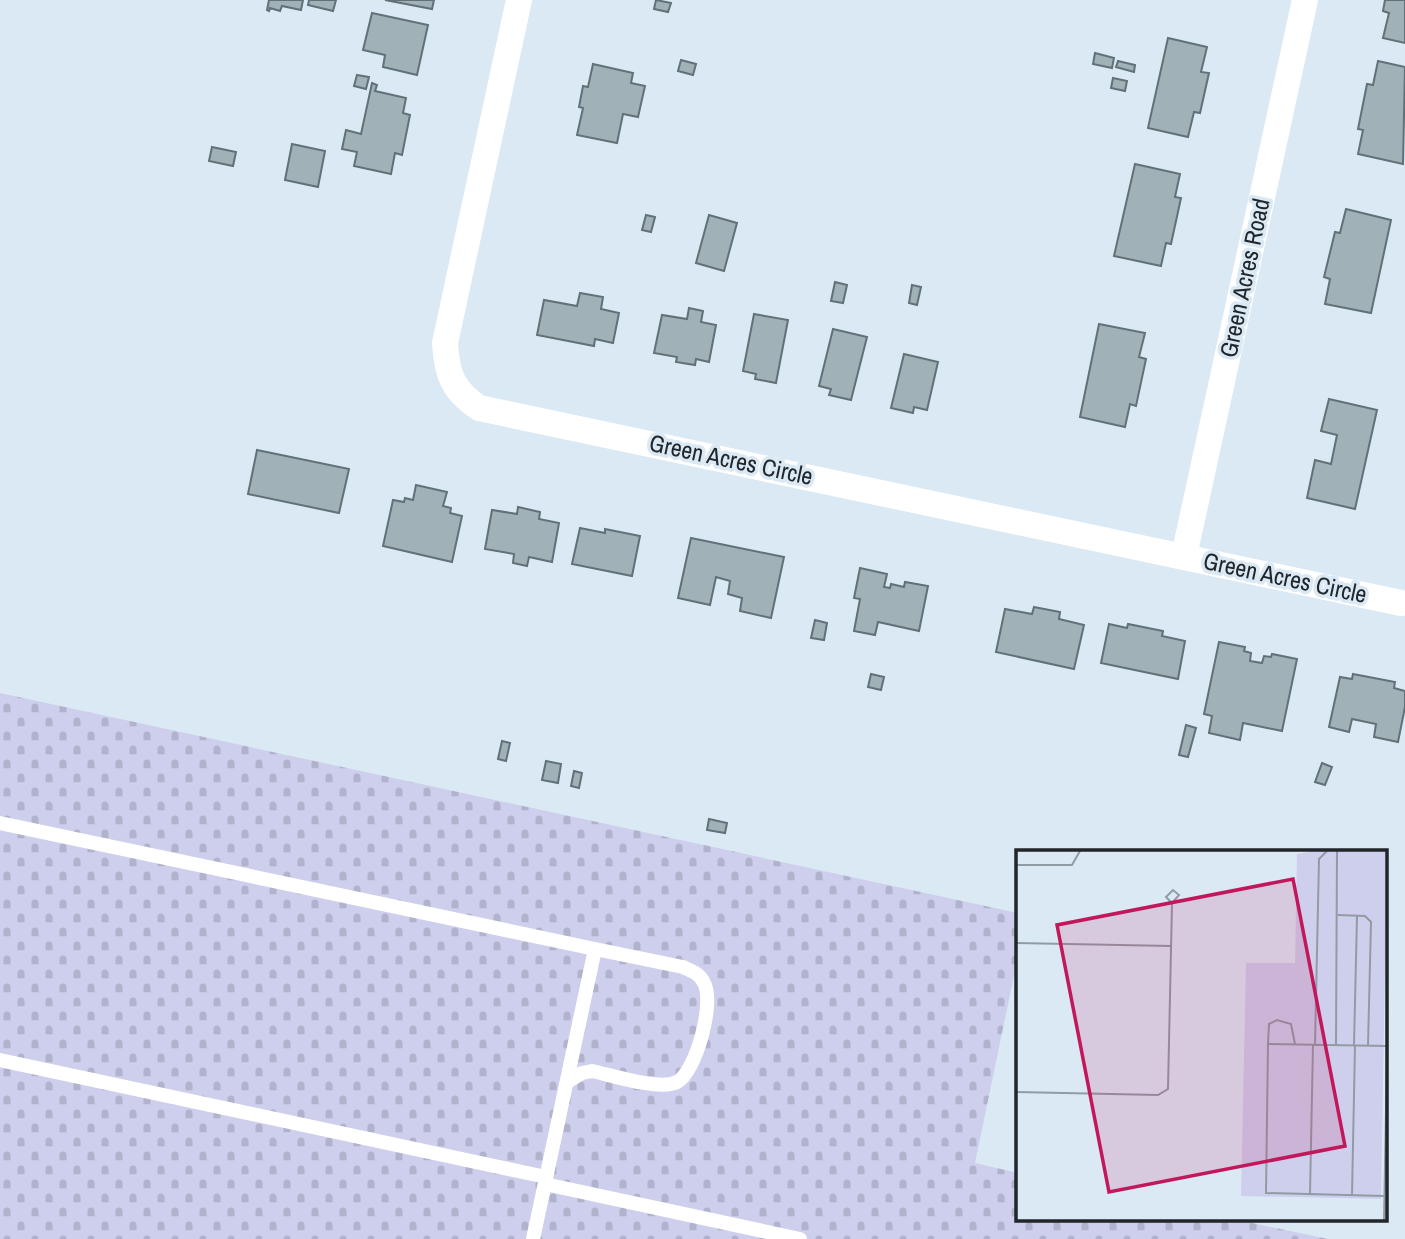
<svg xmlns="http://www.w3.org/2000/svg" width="1405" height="1239" viewBox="0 0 1405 1239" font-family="'Archivo Narrow',sans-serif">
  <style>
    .cemetery { fill: url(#cemetery-stones) }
    .building { fill: #a0b2b8; stroke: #617177; stroke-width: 2 }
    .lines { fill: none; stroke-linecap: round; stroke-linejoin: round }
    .lane { stroke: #fff; stroke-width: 14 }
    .street { stroke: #fff; stroke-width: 26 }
    .labels { text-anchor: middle; stroke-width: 7; stroke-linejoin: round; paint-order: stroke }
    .street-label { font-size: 24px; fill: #21262a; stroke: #dbe9f5 }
    .inset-road { fill: none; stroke: #919ba4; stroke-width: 2 }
    .view { fill: #c2185b; fill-opacity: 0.15; stroke: #c2185b; stroke-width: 3.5 }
    .inset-edge { fill: none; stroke: #21262a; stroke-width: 3.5 }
  </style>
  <defs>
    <pattern id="cemetery-stones" width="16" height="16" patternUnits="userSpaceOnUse" patternTransform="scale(1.75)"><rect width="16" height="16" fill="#cecfed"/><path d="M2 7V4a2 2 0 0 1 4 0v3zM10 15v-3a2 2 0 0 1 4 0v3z" fill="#b1b2cb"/></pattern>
  </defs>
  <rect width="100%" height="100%" fill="#dbe9f5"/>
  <!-- cemetery -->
  <path class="cemetery" d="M0 693 1018 913V956L975 1163 1018 1173V1220H1238L1328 1239H0Z"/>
  <!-- building -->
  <g class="building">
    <path d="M269 0H303L301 10 282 6 280 11 270 8 269 11 267 10Z"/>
    <path d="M309 0H336L333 11 308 5Z"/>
    <path d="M385 0H434L432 9Z"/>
    <path d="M656 0 671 3 668 12 654 9Z"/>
    <path d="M1385 0H1405V43L1383 38 1389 13 1383 11Z"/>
    <path d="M372 13 428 25 417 75 383 67 385 55 363 50Z"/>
    <path d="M1168 38 1207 47 1201 72 1209 73 1200 113 1194 112 1188 137 1148 128Z"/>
    <path d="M1095 53 1114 58 1112 68 1093 64Z"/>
    <path d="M681 60 696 64 693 75 678 71Z"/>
    <path d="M1118 61 1135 65 1134 72 1116 67Z"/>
    <path d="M1378 61 1405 67 1403 164 1358 154 1363 130 1358 129 1367 84 1373 85Z"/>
    <path d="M593 64 633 73 631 83 645 86 638 117 623 114 617 143 577 135 583 108 579 107 583 86 588 87Z"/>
    <path d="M357 75 369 77 366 89 354 86Z"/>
    <path d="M1113 78 1127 81 1125 91 1111 88Z"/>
    <path d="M372 83 377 85 375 91 406 98 403 113 410 115 402 155 395 153 391 174 354 166 357 152 342 149 346 130 361 134Z"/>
    <path d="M292 144 325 151 318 187 285 180Z"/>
    <path d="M212 147 236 152 233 166 209 161Z"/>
    <path d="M1135 164 1180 174 1175 197 1181 198 1171 244 1166 243 1161 266 1114 256Z"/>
    <path d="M1346 209 1391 220 1371 313 1325 304 1330 279 1324 277 1335 232 1340 233Z"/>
    <path d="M646 215 655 217 651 232 642 230Z"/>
    <path d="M709 215 737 223 724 271 696 263Z"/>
    <path d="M835 282 847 285 843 303 831 301Z"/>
    <path d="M912 285 921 287 917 305 909 303Z"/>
    <path d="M580 293 603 297 601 309 619 313 613 343 595 339 594 346 537 335 544 300 577 306Z"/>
    <path d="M689 308 703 311 701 322 716 325 709 362 696 359 695 365 676 362 677 357 654 353 662 315 687 319Z"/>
    <path d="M754 314 788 320 776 383 755 379 756 374 743 371Z"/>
    <path d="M1099 324 1145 333 1139 357 1146 359 1136 406 1130 404 1125 427 1080 417Z"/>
    <path d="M833 329 867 337 851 400 829 395 831 389 819 386Z"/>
    <path d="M904 354 938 362 927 410 914 407 913 413 891 408Z"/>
    <path d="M1329 399 1377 410 1355 509 1307 498 1315 460 1331 464 1337 435 1321 431Z"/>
    <path d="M257 450 349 469 339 513 248 494Z"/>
    <path d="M416 485 447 492 443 506 451 508 450 513 462 516 452 562 383 546 393 500 404 502 405 498 413 500Z"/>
    <path d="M518 507 540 512 539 519 559 523 552 562 529 557 527 566 513 563 514 554 485 549 492 510 517 514Z"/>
    <path d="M580 528 605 533V529L640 536 632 576 572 564Z"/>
    <path d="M691 538 784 557 771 618 740 611 742 598 728 594 730 581 716 577 710 605 678 598Z"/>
    <path d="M860 568 887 574 884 587 890 588 891 584 904 587 905 582 928 586 919 631 878 622 875 635 854 631 860 599 854 598Z"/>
    <path d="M1034 607 1060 612 1059 619 1084 625 1074 669 996 652 1005 609 1032 614Z"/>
    <path d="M815 620 827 623 824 640 811 638Z"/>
    <path d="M1109 624 1127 628 1128 624 1163 631 1162 636 1185 641 1178 679 1101 663Z"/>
    <path d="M1219 642 1245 647 1244 651 1251 653 1250 661 1262 663 1264 656 1271 657 1272 654 1297 659 1282 731 1243 723 1240 740 1209 733 1212 716 1204 714Z"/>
    <path d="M871 674 884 677 881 690 868 687Z"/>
    <path d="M1353 674 1395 682 1394 688 1405 691V707L1398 742 1374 737 1376 724 1352 719 1349 732 1329 727 1340 677 1352 679Z"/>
    <path d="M1186 725 1196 728 1188 757 1179 755Z"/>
    <path d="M502 741 510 743 506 761 498 759Z"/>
    <path d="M546 761 561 764 558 783 542 780Z"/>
    <path d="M1322 763 1332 767 1325 785 1315 782Z"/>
    <path d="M574 771 582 773 579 788 571 786Z"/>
    <path d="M709 819 727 823 725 833 707 830Z"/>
  </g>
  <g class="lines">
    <!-- lane -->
    <g class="lane">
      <path d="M0 823 595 949 533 1239"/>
      <path d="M0 1060 546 1177"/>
      <path d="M567 1082 582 1073 592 1071C611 1075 660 1091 677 1082 696 1072 715 1002 704 983 700 974 692 971 683 967L595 949"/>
      <path d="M545 1184 800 1239"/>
    </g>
    <!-- street -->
    <g class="street">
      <path d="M519 0 445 343C447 374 452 390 479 408L1401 603"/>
      <path d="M1184 556 1305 0"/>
    </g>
  </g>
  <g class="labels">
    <!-- street labels -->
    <g class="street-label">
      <text transform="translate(1245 278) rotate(-78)" y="8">Green Acres Road</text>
      <text transform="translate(731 460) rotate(12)" y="8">Green Acres Circle</text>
      <text transform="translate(1285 578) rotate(12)" y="8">Green Acres Circle</text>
    </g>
  </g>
  <!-- overview -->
  <g transform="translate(1016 850)">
    <rect width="371" height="371" fill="#dbe9f5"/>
    <path d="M299 1H371L365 349 225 346 230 113H279L281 4Z" fill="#cecfed"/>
    <path class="inset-road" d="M0 15H56L64 1M322 65 349 66 355 72 352 196M0 93 155 96M252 194 253 174 261 170 275 174 279 194M299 195 303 9 311 1M320 195 321 1M338 195 341 66M1 242 142 245 152 239 156 53 163 45 157 40 150 47 156 53M294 344 297 195M336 345 339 195M368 346 250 343 252 194 371 196M368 370 371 205"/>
    <path class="view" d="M277 29 329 296 93 342 41 75Z"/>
    <rect width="371" height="371" class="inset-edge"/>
  </g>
</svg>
